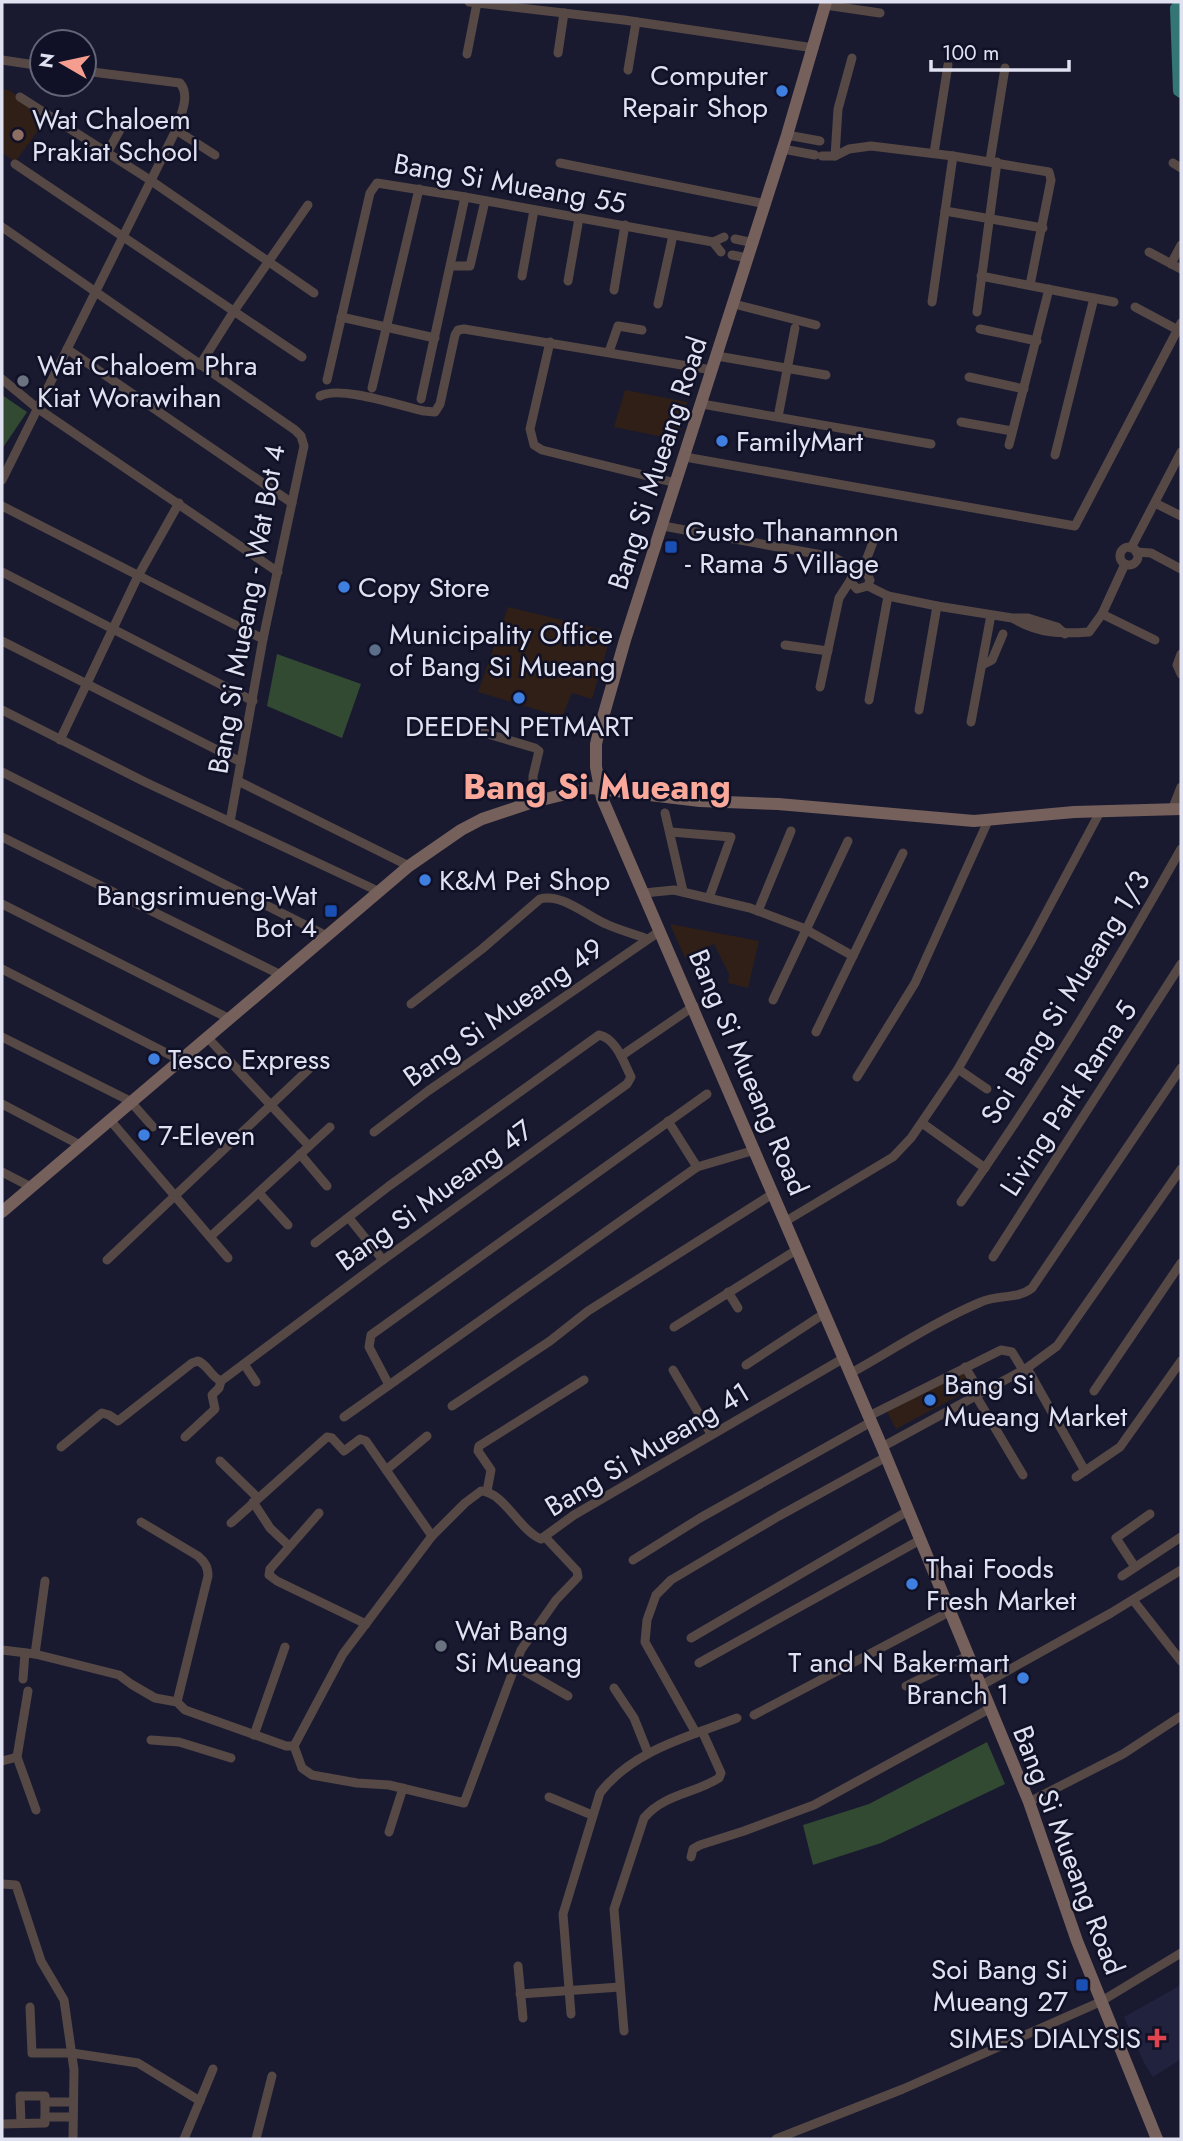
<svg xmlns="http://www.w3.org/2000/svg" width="1183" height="2141" viewBox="0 0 1183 2141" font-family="Jost,sans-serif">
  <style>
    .commercial { fill: #2f1f16 }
    .built { fill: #21223e }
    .green { fill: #324932 }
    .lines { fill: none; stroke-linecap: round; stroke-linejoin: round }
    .canal { stroke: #347676; stroke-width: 10 }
    .street { stroke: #554845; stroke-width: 9 }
    .secondary { stroke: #76605c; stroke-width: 12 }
    .shop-dot { fill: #3f7fe0; stroke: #101126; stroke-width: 2.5 }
    .education-dot { fill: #8d6e63; stroke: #101126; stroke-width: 2.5 }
    .worship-dot { fill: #6b7280; stroke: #101126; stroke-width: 2.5 }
    .transit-dot { fill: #1a4fb4; stroke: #101126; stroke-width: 2.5 }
    .service-dot { fill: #5c6f8a; stroke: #101126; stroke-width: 2.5 }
    .health-dot { fill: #e0444e; stroke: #101126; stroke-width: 2.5 }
    .labels { text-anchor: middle; stroke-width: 5; stroke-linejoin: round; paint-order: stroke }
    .poi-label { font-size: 28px; fill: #e0e2f1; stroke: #101126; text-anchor: start }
    .street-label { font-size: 28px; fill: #e0e2f1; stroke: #101126 }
    .district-label { font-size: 35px; font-weight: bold; fill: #faa89a; stroke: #101126 }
  </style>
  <rect width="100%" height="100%" fill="#191a30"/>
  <!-- commercial -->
  <g class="commercial">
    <path d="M2 89 9 90 48 117 15 162 2 153Z"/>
    <path d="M625 390 687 402 678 440 614 427Z"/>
    <path d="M508 607 612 632 592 699 572 693 562 717 478 692Z"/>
    <path d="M670 924 759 941 748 988 728 983 729 974 714 944 685 958Z"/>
    <path d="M963 1370 973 1388 896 1429 887 1412Z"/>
  </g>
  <!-- built -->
  <path class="built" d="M1181 1985V2059L1153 2077 1144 2063 1124 2017Z"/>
  <!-- green -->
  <g class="green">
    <path d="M2 395 27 412 2 449Z"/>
    <path d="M277 654 361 684 342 738 267 706Z"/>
    <path d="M987 1742 1005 1784 881 1843 813 1865 803 1825 869 1804Z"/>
  </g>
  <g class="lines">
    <!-- canal -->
    <path class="canal" d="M1181 2 1175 8 1178 91 1181 93"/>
    <!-- street -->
    <g class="street">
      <path d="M469 2 624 20 814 48"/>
      <path d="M825 5 880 13"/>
      <path d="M558 53 564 13"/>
      <path d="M467 54 477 3"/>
      <path d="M2 60 42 66"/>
      <path d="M628 70 636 22"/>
      <path d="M20 97 150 180 314 293"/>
      <path d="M176 130 215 155"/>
      <path d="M787 135 820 141"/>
      <path d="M783 149 815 155"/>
      <path d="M107 153 126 119"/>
      <path d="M934 153 948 65"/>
      <path d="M822 156H835L849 149 871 146 953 156 1049 172 1051 180 1030 285"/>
      <path d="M835 156 838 109 852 58"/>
      <path d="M990 161 1005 68"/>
      <path d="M560 163 766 204"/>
      <path d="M1173 163 1181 168"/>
      <path d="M15 164 302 357"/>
      <path d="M945 211 1043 228"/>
      <path d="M2 227 295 430 301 436 304 446 263 639 230 822"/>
      <path d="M735 239 754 243"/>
      <path d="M713 242 721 252"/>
      <path d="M1149 252 1181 269"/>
      <path d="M732 255 748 258"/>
      <path d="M1171 264 1181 245"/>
      <path d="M451 266H470L485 201"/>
      <path d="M522 276 534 210"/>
      <path d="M981 276 1114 302"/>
      <path d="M568 281 579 218"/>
      <path d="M614 290 625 225"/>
      <path d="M932 302 953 156"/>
      <path d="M658 304 673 235"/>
      <path d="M734 304 816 325"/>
      <path d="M1135 307 1178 330"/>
      <path d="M977 312 997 162"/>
      <path d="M341 317 435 338"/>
      <path d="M980 329 1037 341"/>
      <path d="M550 342 530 429 534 445 542 450 676 483"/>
      <path d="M67 349 292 503"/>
      <path d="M609 352 618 326 642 330"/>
      <path d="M717 356 826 375"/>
      <path d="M200 365 234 311 308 205"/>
      <path d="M969 377 1024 389"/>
      <path d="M2 379 37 408 278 572"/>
      <path d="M327 380 370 193 377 183 465 197 713 242 724 237"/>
      <path d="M372 388 419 189"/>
      <path d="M320 396C340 385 401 406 424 411L435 412 440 404 455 335 458 330 464 329 712 370"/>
      <path d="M421 399 465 197"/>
      <path d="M702 404 931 444"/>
      <path d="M778 417 795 328"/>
      <path d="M961 422 1012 431"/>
      <path d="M1009 445 1049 289"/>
      <path d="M1055 455 1094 298"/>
      <path d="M685 457 1075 526 1181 323"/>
      <path d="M2 480 176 130C180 116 191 96 180 83L84 71"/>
      <path d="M1155 503 1181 516"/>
      <path d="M2 506 263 639"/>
      <path d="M663 526 833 557 844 563 855 573"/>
      <circle cx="1129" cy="556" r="9"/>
      <path d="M1131 548 1181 452"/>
      <path d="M1136 552 1151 553 1181 569"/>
      <path d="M862 571 875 537"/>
      <path d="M2 572 253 701"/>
      <path d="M868 586 870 580 867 574 859 571 853 575 850 581 857 589 868 586 888 596 937 606 1012 618H1028L1057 627 1065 634"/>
      <path d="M1102 614 1155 640"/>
      <path d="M1014 619C1039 634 1061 634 1089 632L1102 614 1125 564"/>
      <path d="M2 641 241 762"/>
      <path d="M785 645 828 651"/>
      <path d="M1181 654 1177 665 1181 674"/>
      <path d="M982 665 992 660 1003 634"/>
      <path d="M820 687 839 598 850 581"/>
      <path d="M869 700 888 596"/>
      <path d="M2 710 145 782 380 892"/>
      <path d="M919 710 937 606"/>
      <path d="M971 722 991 615"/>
      <path d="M478 731 535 748 539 751 533 776V802"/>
      <path d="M60 740 138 576 179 503"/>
      <path d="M2 772 327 936"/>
      <path d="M238 781 409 866"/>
      <path d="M1172 810 1181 787"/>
      <path d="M665 813 683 891"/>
      <path d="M671 832 731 837 709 898"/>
      <path d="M2 837 281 975"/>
      <path d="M644 893 674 890 750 908 803 928 853 956"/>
      <path d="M2 904 230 1019"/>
      <path d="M758 911 791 831"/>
      <path d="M2 969 180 1060"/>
      <path d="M773 1000 848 841"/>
      <path d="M411 1004 482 949 540 899C562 893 587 916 606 924 619 930 634 934 648 939"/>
      <path d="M816 1032 903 853"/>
      <path d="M2 1037 130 1101 153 1127"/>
      <path d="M208 1038 309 1146"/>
      <path d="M621 1056 694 1006"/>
      <path d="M958 1069 987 1089"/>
      <path d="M857 1077 915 983 988 821"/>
      <path d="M2 1104 80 1145"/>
      <path d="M110 1120 228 1258"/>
      <path d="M668 1121 697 1167"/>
      <path d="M922 1123 985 1168"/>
      <path d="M374 1132 428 1091 660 931"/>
      <path d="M300 1154 327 1186"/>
      <path d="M2 1172 31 1187"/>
      <path d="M259 1193 288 1225"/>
      <path d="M961 1202C1041 1089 1113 970 1181 849"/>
      <path d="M349 1218 383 1260"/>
      <path d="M786 1221 893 1157 911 1138 958 1069 1032 939 1100 812"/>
      <path d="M210 1237 330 1127"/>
      <path d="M993 1257 1181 964"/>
      <path d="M107 1260 310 1068"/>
      <path d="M728 1292 738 1308"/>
      <path d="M674 1327 798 1249"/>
      <path d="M244 1364 256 1382"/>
      <path d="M746 1365 825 1313"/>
      <path d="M965 1367 981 1393"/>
      <path d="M1027 1368 1085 1471"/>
      <path d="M673 1370 711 1434"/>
      <path d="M851 1373C894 1349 936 1321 981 1302 998 1294 1017 1300 1032 1288L1181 1068"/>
      <path d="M389 1385 369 1347 371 1335 707 1094"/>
      <path d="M1094 1391 1181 1263"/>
      <path d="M976 1396 1023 1475"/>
      <path d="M452 1406 550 1341 588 1311 774 1193"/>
      <path d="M869 1416 1001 1350 1012 1352 1023 1370"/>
      <path d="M344 1417 697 1167 755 1150"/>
      <path d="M185 1437 215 1409 212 1395 219 1388 221 1381"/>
      <path d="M61 1447 102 1413 109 1415 118 1421 192 1363 198 1361C208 1365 211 1377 221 1381L383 1260 627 1084 631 1077C624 1063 616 1038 599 1035L389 1186 315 1243"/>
      <path d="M882 1447 1027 1368 1057 1346 1181 1169"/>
      <path d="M220 1461 258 1498"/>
      <path d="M386 1470 427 1436"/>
      <path d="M1076 1477 1120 1447 1181 1361"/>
      <path d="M487 1491 491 1470 478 1451 479 1446 584 1380"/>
      <path d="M253 1502 270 1528 289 1546"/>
      <path d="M319 1513 270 1569 269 1575 277 1581 366 1624"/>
      <path d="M141 1522 198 1556C205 1562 208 1567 208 1576L177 1702"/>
      <path d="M231 1523 327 1437 332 1438 344 1451 360 1439 366 1441 432 1536"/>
      <path d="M633 1560 700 1518 871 1422"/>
      <path d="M1135 1567 1116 1538 1150 1514"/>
      <path d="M1122 1576 1181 1537"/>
      <path d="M1133 1600 1181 1661"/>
      <path d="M691 1638 908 1511"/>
      <path d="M2 1650 35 1654 119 1675 131 1684 155 1698 177 1702 185 1710 286 1746H294"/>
      <path d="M35 1654 45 1581"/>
      <path d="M699 1663 920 1540"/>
      <path d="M514 1665 568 1696"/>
      <path d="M23 1679 25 1653"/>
      <path d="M906 1686 967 1656"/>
      <path d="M980 1686 1111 1613 1181 1570"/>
      <path d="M614 1688 634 1718 648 1753"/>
      <path d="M28 1691 17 1757 36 1810"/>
      <path d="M754 1715 949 1612"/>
      <path d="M696 1733 645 1642 647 1620 656 1595 671 1580 779 1516 886 1457"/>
      <path d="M254 1735 285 1647"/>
      <path d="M151 1740 179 1742 231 1758"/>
      <path d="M294 1746 343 1654 432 1536 465 1503 481 1491C504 1492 519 1530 541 1539L574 1515 844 1358"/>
      <path d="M294 1746 302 1768 312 1775 357 1783 389 1785 464 1803 521 1650 556 1600 578 1577 577 1571 545 1537"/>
      <path d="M2 1761 17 1757"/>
      <path d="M549 1797 592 1815"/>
      <path d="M1029 1802 1123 1754 1181 1716"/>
      <path d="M389 1832 403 1788"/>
      <path d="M691 1857 693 1849 700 1845 744 1831 814 1805 989 1709"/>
      <path d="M2 1884 16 1885 41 1961 64 2000 74 2070 73 2139"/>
      <path d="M518 1966 523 2018"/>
      <path d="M520 1994 620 1987"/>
      <path d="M30 2007 32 2053H72L138 2063 200 2101"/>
      <path d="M571 2014 563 1914 600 1793C633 1750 688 1737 737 1718"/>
      <path d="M624 2031 614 1909 644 1818C664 1794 694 1794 719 1778L721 1773 702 1731"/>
      <path d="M45 2102H73"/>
      <path d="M45 2117H73"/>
      <path d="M2 2124 45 2123V2096H20L21 2123"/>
      <path d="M184 2139 213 2069"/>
      <path d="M256 2139 272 2076"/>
      <path d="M776 2139 903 2089 1100 2002 1181 1953"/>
    </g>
    <!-- secondary -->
    <g class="secondary">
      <path d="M826 2 787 135 625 640 599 731 596 744V767L602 798 882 1447 1029 1802 1077 1941 1157 2139"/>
      <path d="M2 1212 409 866 461 830 482 819 533 802 591 788 700 801 778 804 974 821 1074 812 1181 809"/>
    </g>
  </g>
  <!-- markers -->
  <g class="shop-dot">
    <circle cx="782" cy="91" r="7"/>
    <circle cx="722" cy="441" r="7"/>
    <circle cx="344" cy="587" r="7"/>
    <circle cx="519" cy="698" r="7"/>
    <circle cx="425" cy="880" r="7"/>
    <circle cx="154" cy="1059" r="7"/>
    <circle cx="144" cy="1135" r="7"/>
    <circle cx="930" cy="1400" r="7"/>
    <circle cx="912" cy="1584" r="7"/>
    <circle cx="1023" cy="1678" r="7"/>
  </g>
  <circle class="education-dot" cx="18" cy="135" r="7"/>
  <g class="worship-dot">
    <circle cx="23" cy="381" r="7"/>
    <circle cx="441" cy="1646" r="7"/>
  </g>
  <g class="transit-dot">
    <rect x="664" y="540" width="14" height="14" rx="3.5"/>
    <rect x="324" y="904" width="14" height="14" rx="3.5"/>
    <rect x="1075" y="1978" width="14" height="14" rx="3.5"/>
  </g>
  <circle class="service-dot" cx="375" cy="650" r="7"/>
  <path class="health-dot" d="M1153.5 2027.5h7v7h7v7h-7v7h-7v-7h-7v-7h7z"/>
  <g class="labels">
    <!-- poi labels -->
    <g class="poi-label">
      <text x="768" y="85" text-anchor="end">Computer<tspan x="768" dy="32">Repair Shop</tspan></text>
      <text x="32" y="129">Wat Chaloem<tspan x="32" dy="32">Prakiat School</tspan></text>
      <text x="37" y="375">Wat Chaloem Phra<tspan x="37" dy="32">Kiat Worawihan</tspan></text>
      <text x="736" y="451">FamilyMart</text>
      <text x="685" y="541">Gusto Thanamnon<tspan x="685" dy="32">- Rama 5 Village</tspan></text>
      <text x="358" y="597">Copy Store</text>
      <text x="389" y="644">Municipality Office<tspan x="389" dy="32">of Bang Si Mueang</tspan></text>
      <text x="519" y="736" text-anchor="middle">DEEDEN PETMART</text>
      <text x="439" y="890">K&amp;M Pet Shop</text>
      <text x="317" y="905" text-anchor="end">Bangsrimueng-Wat<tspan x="317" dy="32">Bot 4</tspan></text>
      <text x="168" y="1069">Tesco Express</text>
      <text x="158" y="1145">7-Eleven</text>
      <text x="944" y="1394">Bang Si<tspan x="944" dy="32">Mueang Market</tspan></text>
      <text x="926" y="1578">Thai Foods<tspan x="926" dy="32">Fresh Market</tspan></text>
      <text x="455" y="1640">Wat Bang<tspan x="455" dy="32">Si Mueang</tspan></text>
      <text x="1009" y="1672" text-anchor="end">T and N Bakermart<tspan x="1009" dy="32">Branch 1</tspan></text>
      <text x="1068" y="1979" text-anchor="end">Soi Bang Si<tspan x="1068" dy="32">Mueang 27</tspan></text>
      <text x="1141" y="2048" text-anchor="end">SIMES DIALYSIS</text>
    </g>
    <!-- street labels -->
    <g class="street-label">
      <text transform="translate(510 183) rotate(10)" y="10">Bang Si Mueang 55</text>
      <text transform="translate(657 463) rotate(-72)" y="10">Bang Si Mueang Road</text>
      <text transform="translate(246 609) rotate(-80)" y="10">Bang Si Mueang - Wat Bot 4</text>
      <text transform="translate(1065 997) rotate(-58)" y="10">Soi Bang Si Mueang 1/3</text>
      <text transform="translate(503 1012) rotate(-35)" y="10">Bang Si Mueang 49</text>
      <text transform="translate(749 1072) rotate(67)" y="10">Bang Si Mueang Road</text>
      <text transform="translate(1068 1098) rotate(-57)" y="10">Living Park Rama 5</text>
      <text transform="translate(434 1195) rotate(-36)" y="10">Bang Si Mueang 47</text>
      <text transform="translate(647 1449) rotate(-31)" y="10">Bang Si Mueang 41</text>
      <text transform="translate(1069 1850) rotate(69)" y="10">Bang Si Mueang Road</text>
    </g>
    <!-- district labels -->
    <g class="district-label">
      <text x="597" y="799">Bang Si Mueang</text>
    </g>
  </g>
  <!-- border -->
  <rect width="1183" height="2141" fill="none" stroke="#e0e2f1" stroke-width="7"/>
  <!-- north arrow -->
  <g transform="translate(63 63) rotate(279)"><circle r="33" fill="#101126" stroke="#636577" stroke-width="2"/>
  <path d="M0-5L12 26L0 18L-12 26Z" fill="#f59d8e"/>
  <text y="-10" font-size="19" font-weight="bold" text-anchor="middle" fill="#e0e2f1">N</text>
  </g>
  <!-- scale -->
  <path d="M931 60v10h138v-10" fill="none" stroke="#e0e2f1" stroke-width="3.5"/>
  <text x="942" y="60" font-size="21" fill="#e0e2f1" stroke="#101126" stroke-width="5" paint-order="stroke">100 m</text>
</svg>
